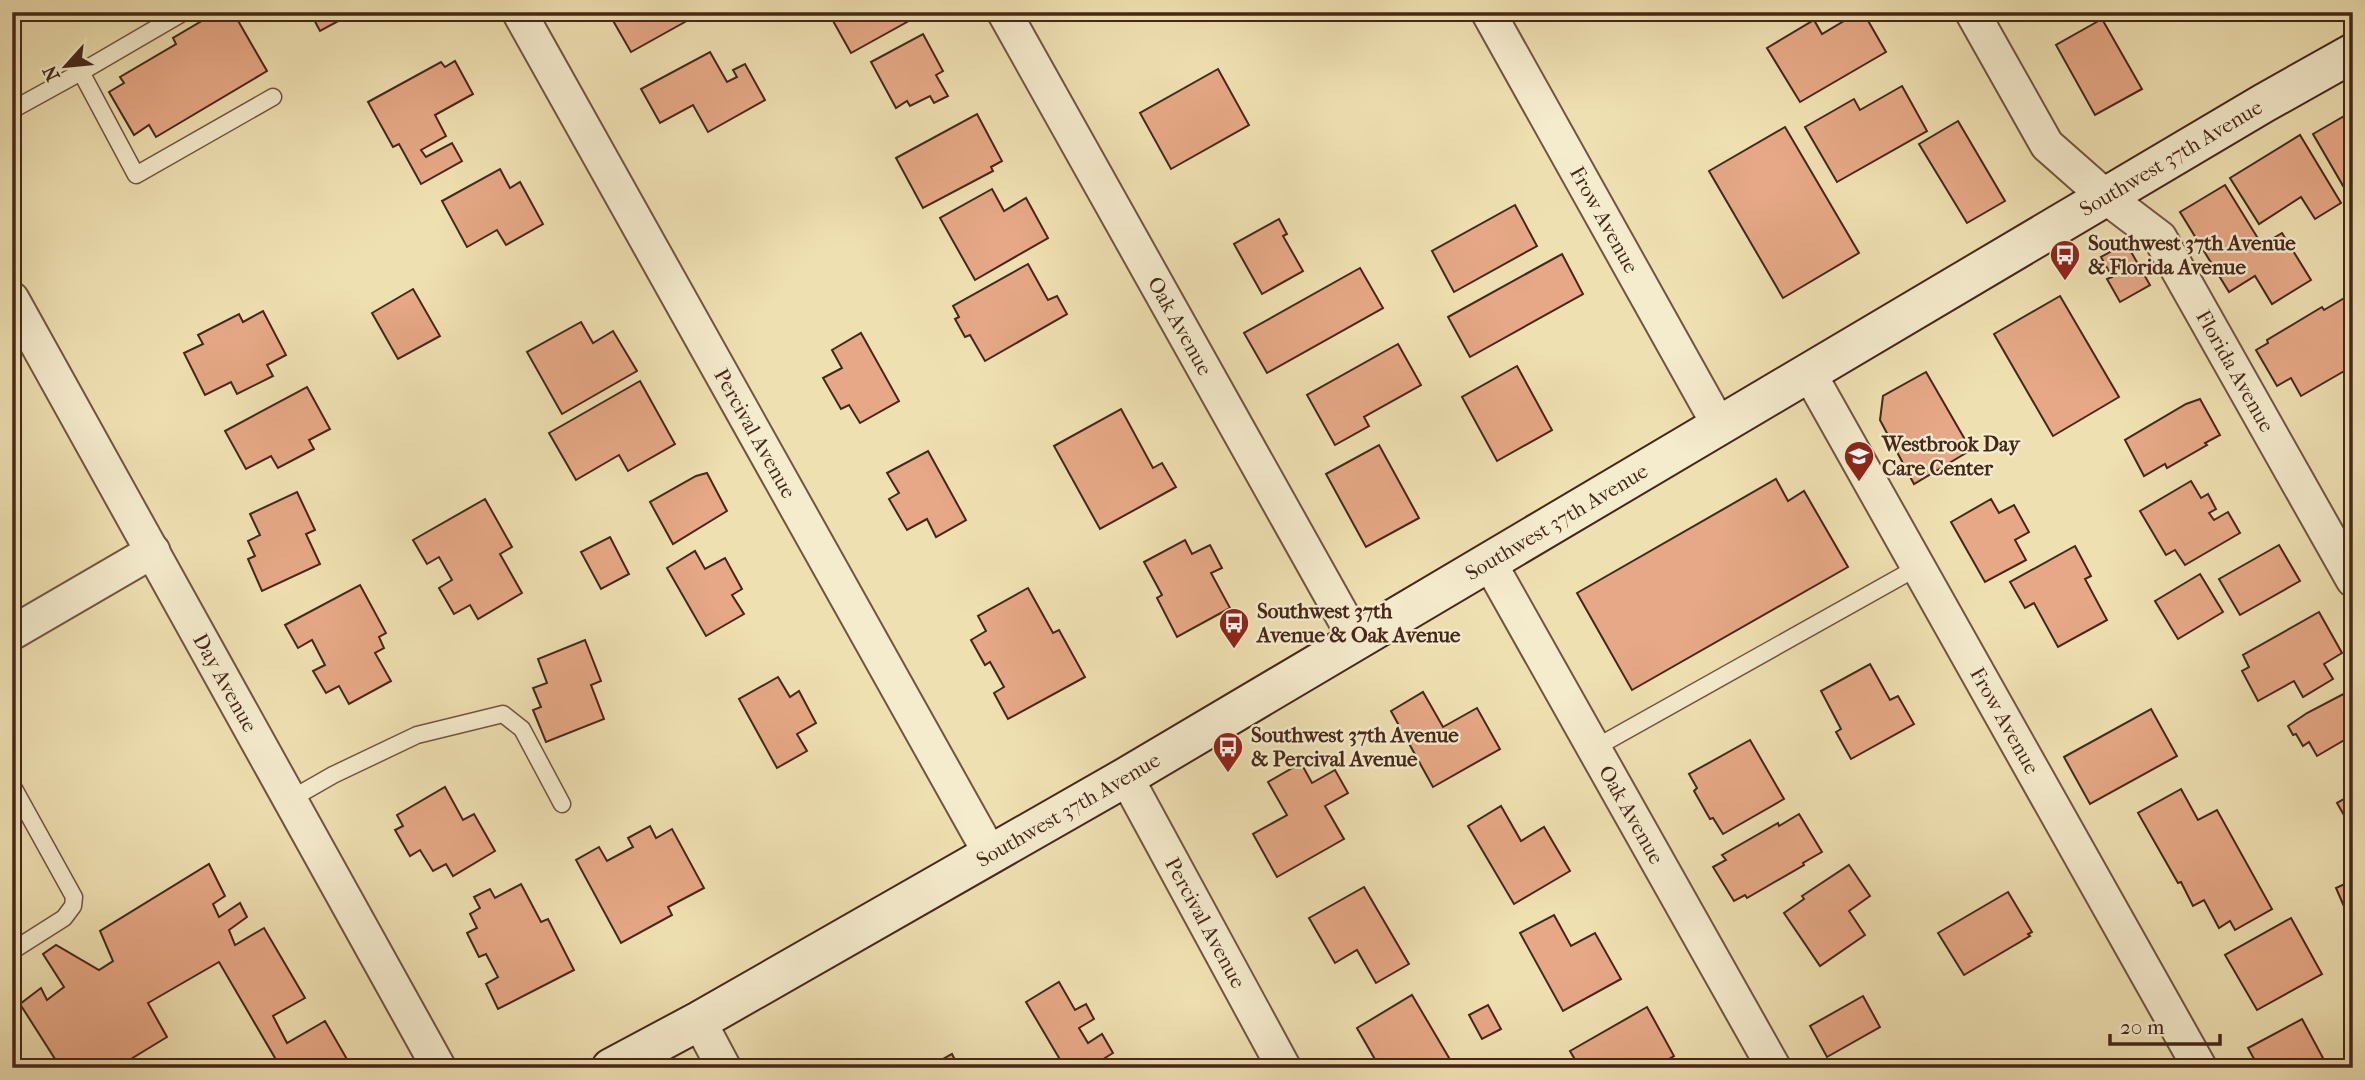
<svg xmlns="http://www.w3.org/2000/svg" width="2365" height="1080" viewBox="0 0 2365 1080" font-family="'IM FELL French Canon',serif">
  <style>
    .building { fill: #e6a886; stroke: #452719; stroke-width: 2 }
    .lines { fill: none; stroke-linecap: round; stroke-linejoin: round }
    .lane-casing { stroke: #70553f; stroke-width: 19 }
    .street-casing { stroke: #70553f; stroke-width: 37 }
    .secondary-casing { stroke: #452719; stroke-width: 42 }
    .lane { stroke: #f5ebcd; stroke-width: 16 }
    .street { stroke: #f5ebcd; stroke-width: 33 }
    .secondary { stroke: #f5ebcd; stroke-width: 38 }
    .labels { text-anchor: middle; stroke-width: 5; stroke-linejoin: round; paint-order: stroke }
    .street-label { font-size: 21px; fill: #452719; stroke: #f5ebcd }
    .poi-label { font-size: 21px; font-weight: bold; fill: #452719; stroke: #f5ebcd; text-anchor: start }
  </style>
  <rect width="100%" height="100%" fill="#efe0b2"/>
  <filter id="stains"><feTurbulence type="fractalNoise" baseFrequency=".00286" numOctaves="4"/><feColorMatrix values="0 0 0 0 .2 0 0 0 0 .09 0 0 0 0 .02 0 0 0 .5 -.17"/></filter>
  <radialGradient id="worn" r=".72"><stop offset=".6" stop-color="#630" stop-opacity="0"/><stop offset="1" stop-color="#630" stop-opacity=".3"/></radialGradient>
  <!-- building -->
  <g class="building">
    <path d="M217 12H233L267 71 156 137 149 125 134 135 109 92 124 83 120 77 176 44 173 38Z"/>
    <path d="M310 12H355L320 31Z"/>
    <path d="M608 12H701V13L631 52Z"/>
    <path d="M828 12H925L851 53Z"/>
    <path d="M1859 12H1863L1886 52 1800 102 1767 48 1814 20 1822 34Z"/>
    <path d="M2102 19 2142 89 2095 115 2056 45Z"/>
    <path d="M923 34 943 71 936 75 948 96 934 103 930 96 910 106 907 101 896 108 871 62Z"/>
    <path d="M710 52 727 82 737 77 733 70 745 64 765 100 708 132 693 105 660 123 641 89Z"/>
    <path d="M455 61 473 94 435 115 446 136 421 150 426 157 452 143 462 161 421 184 399 144 393 147 368 102 441 62 445 67Z"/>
    <path d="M1218 69 1249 125 1171 169 1140 113Z"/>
    <path d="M1902 86 1927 131 1837 182 1805 127 1854 99 1860 110Z"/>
    <path d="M2353 111V203L2313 134Z"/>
    <path d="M977 114 1002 161 991 167 993 171 923 208 896 158Z"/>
    <path d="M1958 121 2005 201 1967 223 1919 144Z"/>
    <path d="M1785 127 1859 253 1783 298 1709 171Z"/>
    <path d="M2300 135 2341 203 2315 219 2301 197 2259 224 2230 178Z"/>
    <path d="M500 169 510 188 520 182 543 224 506 245 497 230 467 247 442 201Z"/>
    <path d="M2225 185 2262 245 2282 233 2311 280 2272 304 2255 276 2229 292 2180 212Z"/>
    <path d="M992 189 1004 211 1026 198 1048 238 975 280 940 218Z"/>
    <path d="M1515 205 1537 246 1454 292 1432 251Z"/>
    <path d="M1279 219 1287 234 1283 236 1303 271 1262 294 1234 244Z"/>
    <path d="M2126 243 2150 285 2120 302 2107 279 2112 277 2101 257Z"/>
    <path d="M1562 254 1583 294 1470 357 1448 317Z"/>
    <path d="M1028 264 1048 300 1057 296 1067 314 985 361 970 335 965 337 955 319 959 317 953 306Z"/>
    <path d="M1360 268 1383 308 1267 373 1244 333Z"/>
    <path d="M413 289 440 336 398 359 372 313Z"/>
    <path d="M2353 293V366L2301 396 2291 378 2277 386 2256 350 2268 343 2267 340 2322 307 2324 310Z"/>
    <path d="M2060 296 2119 397 2053 436 1994 334Z"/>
    <path d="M263 311 286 355 267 365 273 376 237 394 231 382 205 395 184 353 203 344 198 335 239 314 243 322Z"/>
    <path d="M581 322 593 343 613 331 637 371 562 414 527 352Z"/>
    <path d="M861 333 899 401 860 423 849 405 841 409 823 378 842 368 832 350Z"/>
    <path d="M1398 344 1421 385 1364 417 1369 426 1335 445 1307 395Z"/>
    <path d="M1517 366 1552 430 1497 461 1462 397Z"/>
    <path d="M1926 372 1971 450 1914 484 1880 420 1883 396Z"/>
    <path d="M640 381 675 444 628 471 619 455 576 480 549 433Z"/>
    <path d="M307 387 330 429 309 440 314 449 278 468 271 456 246 469 225 431Z"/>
    <path d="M2200 399 2220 435 2205 443 2207 445 2167 468 2165 464 2144 476 2125 440 2186 404Z"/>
    <path d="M1121 409 1153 468 1162 463 1176 487 1100 529 1054 446Z"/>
    <path d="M1379 445 1419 518 1366 547 1326 474Z"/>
    <path d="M928 451 966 520 936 537 927 519 907 530 889 499 899 493 887 473Z"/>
    <path d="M707 473 727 511 673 544 650 502 696 476Z"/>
    <path d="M1776 479 1788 501 1804 491 1848 567 1632 690 1577 593Z"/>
    <path d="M2191 481 2201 498 2208 494 2216 509 2209 513 2214 520 2228 512 2240 533 2185 565 2175 550 2166 555 2140 511Z"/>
    <path d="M297 492 315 530 306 534 320 564 262 591 248 559 255 556 248 541 260 535 250 514Z"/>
    <path d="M485 499 512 547 500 554 522 593 478 619 470 605 454 614 439 588 452 580 439 557 427 564 413 540Z"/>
    <path d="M1991 499 1999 513 2014 505 2029 532 2015 540 2026 560 1985 582 1951 522Z"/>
    <path d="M610 537 629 574 601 589 581 552Z"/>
    <path d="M1185 540 1192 554 1210 545 1222 568 1211 573 1230 608 1177 637 1157 598 1162 595 1144 562Z"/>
    <path d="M2279 545 2300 581 2240 615 2219 579Z"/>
    <path d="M2075 546 2091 576 2085 579 2107 620 2058 647 2034 603 2025 608 2010 582Z"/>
    <path d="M695 551 705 569 725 558 742 589 732 595 744 614 706 636 667 568Z"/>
    <path d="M2200 574 2223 612 2178 639 2155 601Z"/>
    <path d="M360 585 386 633 379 637 384 648 375 653 391 681 349 704 339 686 326 693 313 671 325 665 312 640 298 648 285 625Z"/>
    <path d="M1028 588 1053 633 1059 630 1085 677 1008 719 994 693 1004 687 990 662 985 665 971 640 986 631 978 616Z"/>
    <path d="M2319 612 2342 653 2324 664 2333 679 2303 697 2294 681 2258 701 2242 671 2249 667 2243 655Z"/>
    <path d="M585 640 601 681 591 685 604 719 546 742 533 710 541 707 533 688 547 683 538 659Z"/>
    <path d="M1870 664 1890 700 1898 696 1914 724 1851 759 1836 732 1841 729 1821 691Z"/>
    <path d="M778 677 790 697 799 691 816 723 797 734 807 751 777 768 739 699Z"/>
    <path d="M2353 689V735L2317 756 2309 742 2303 746 2296 734 2293 735 2288 726 2307 713Z"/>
    <path d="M1423 692 1443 727 1477 708 1500 749 1433 787 1391 711Z"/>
    <path d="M2151 709 2177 756 2090 804 2064 757Z"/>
    <path d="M1750 740 1784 799 1723 834 1713 818 1710 819 1694 791 1697 788 1689 774Z"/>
    <path d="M1301 763 1312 783 1335 770 1348 793 1325 806 1344 839 1277 877 1253 834 1287 815 1268 782Z"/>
    <path d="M445 787 463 820 474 814 495 851 453 876 446 864 433 871 420 850 410 856 395 830 403 826 397 815Z"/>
    <path d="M2181 789 2198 820 2217 810 2272 909 2235 930 2230 921 2219 928 2204 900 2193 906 2181 882 2178 883 2138 813Z"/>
    <path d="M2353 794V831L2337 803Z"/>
    <path d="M1501 806 1521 841 1544 827 1570 871 1514 904 1468 826Z"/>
    <path d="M1799 814 1822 852 1803 863 1804 865 1747 898 1745 895 1734 901 1713 867 1726 860 1722 855 1778 823 1779 826Z"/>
    <path d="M650 826 656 838 672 829 704 888 668 907 672 915 621 943 576 860 599 847 607 861 633 847 628 838Z"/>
    <path d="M209 864 225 896 213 904 219 917 240 903 247 917 229 930 235 945 264 928 305 998 273 1016 287 1043 325 1021 352 1068H258L275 1058 219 962 148 1003 167 1037 116 1068H40L55 1059 20 1004 41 988 47 1000 64 987 43 954 56 945 99 970 113 961 100 931Z"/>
    <path d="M1849 865 1870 896 1849 911 1865 935 1820 966 1784 913 1804 899 1802 896Z"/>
    <path d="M2353 880V927L2336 888Z"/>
    <path d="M521 884 541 922 548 919 574 970 498 1009 486 984 498 977 486 954 479 957 467 933 477 928 470 914 480 908 474 897 490 889 495 898Z"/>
    <path d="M1364 887 1409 964 1376 983 1357 950 1335 963 1309 918Z"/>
    <path d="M2008 892 2032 932 2028 934 2030 936 1964 975 1938 933Z"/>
    <path d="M1554 915 1571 946 1595 933 1621 979 1563 1011 1520 933Z"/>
    <path d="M2291 918 2322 974 2257 1010 2225 955Z"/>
    <path d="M1059 982 1075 1010 1086 1004 1094 1019 1079 1028 1088 1043 1102 1034 1113 1053 1100 1061 1104 1068H1065L1026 1002Z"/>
    <path d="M1412 995 1455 1068H1406L1402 1061 1392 1068H1380L1357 1028Z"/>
    <path d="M1863 996 1880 1027 1827 1057 1810 1026Z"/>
    <path d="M1488 1005 1501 1029 1482 1039 1469 1015Z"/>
    <path d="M1647 1007 1674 1056 1653 1068H1580L1570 1051Z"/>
    <path d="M2302 1019 2323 1058 2305 1068H2259L2248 1048Z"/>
    <path d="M952 1054 959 1068H927Z"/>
  </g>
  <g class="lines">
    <!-- lane casing -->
    <g class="lane-casing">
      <g id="lane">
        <path d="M81 72 184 12"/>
        <path d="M12 110 81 72 136 175 273 97"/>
        <path d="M1593 749 1918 567"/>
        <path d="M12 785 74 897 73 906 64 918 12 951"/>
        <path d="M291 799 333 775 417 735 503 714 522 729 562 804"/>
      </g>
    </g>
    <!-- street casing -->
    <g class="street-casing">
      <g id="street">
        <path id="s1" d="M519 12 991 855"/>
        <path id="s2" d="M1004 12 1356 640"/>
        <path id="s3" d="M1488 12 1720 427"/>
        <path id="s4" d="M1972 12 2047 145 2106 197 2160 238 2353 580"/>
        <path id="s5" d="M12 299 439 1068"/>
        <path id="s6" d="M1809 373 2200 1068"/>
        <path id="s7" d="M1489 562 1774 1068"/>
        <path d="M12 633 153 551"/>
        <path id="s8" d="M1126 777 1284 1068"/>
        <path d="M699 1021 724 1068"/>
      </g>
    </g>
    <!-- secondary casing -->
    <g class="secondary-casing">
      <g id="secondary">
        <path id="s9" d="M611 1068 699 1021 1126 777 2264 103 2353 53"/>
      </g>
    </g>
    <!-- lane -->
    <use href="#lane" class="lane"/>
    <!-- street -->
    <use href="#street" class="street"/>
    <!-- secondary -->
    <use href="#secondary" class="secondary"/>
  </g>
  <!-- icons -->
  <defs>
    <g id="bus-pin" transform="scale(1.575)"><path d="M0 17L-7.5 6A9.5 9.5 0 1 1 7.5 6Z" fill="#8f2418" stroke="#f5ebcd"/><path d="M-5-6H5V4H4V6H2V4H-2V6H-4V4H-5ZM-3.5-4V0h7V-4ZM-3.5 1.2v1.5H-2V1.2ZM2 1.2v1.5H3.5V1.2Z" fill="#fff"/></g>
    <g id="school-pin" transform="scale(1.575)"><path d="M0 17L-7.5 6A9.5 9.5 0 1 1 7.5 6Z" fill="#8f2418" stroke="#f5ebcd"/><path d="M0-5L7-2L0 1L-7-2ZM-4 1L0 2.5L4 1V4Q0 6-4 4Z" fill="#fff"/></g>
  </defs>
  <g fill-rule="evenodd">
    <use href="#bus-pin" x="2065" y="255"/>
    <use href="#school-pin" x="1859" y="456"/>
    <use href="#bus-pin" x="1234" y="623"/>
    <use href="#bus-pin" x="1228" y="747"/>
  </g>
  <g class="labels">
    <!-- street labels -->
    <g class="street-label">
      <text dy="7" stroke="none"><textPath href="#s9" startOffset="1806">Southwest 37th Avenue</textPath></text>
      <text dy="7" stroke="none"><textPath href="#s3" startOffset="238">Frow Avenue</textPath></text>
      <text dy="7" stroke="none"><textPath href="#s2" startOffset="360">Oak Avenue</textPath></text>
      <text dy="7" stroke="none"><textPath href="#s4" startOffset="452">Florida Avenue</textPath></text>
      <text dy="7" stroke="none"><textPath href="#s1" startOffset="483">Percival Avenue</textPath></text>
      <text dy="7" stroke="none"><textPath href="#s9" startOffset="1092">Southwest 37th Avenue</textPath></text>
      <text dy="7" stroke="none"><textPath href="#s5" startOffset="439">Day Avenue</textPath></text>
      <text dy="7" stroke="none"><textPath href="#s6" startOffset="399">Frow Avenue</textPath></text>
      <text dy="7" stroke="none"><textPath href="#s9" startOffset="525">Southwest 37th Avenue</textPath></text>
      <text dy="7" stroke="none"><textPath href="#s7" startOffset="290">Oak Avenue</textPath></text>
      <text dy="7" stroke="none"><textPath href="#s8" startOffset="166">Percival Avenue</textPath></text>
    </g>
    <!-- poi labels -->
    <g class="poi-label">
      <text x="2088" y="250">Southwest 37th Avenue<tspan x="2088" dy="24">&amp; Florida Avenue</tspan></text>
      <text x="1882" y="451">Westbrook Day<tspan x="1882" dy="24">Care Center</tspan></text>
      <text x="1257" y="618">Southwest 37th<tspan x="1257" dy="24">Avenue &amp; Oak Avenue</tspan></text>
      <text x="1251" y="742">Southwest 37th Avenue<tspan x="1251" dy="24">&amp; Percival Avenue</tspan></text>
    </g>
  </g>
  <!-- margin -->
  <rect width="2365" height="1080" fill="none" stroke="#efe0b2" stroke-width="42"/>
  <rect x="14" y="14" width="2337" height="1052" fill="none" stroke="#452719" stroke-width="3.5"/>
  <rect x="21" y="21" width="2323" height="1038" fill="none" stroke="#452719" stroke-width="2"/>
  <!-- north arrow -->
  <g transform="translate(66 66) rotate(243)" stroke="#f5ebcd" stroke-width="5" paint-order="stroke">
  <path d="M0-5L12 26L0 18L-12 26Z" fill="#452719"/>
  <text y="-10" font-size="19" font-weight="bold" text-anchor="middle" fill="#452719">N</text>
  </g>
  <!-- scale -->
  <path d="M2110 1034v10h110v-10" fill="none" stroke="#452719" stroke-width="3.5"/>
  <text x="2120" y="1034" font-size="21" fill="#452719" stroke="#f5ebcd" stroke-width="5" paint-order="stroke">20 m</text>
  <rect width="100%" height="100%" filter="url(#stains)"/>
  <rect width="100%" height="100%" fill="url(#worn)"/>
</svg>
